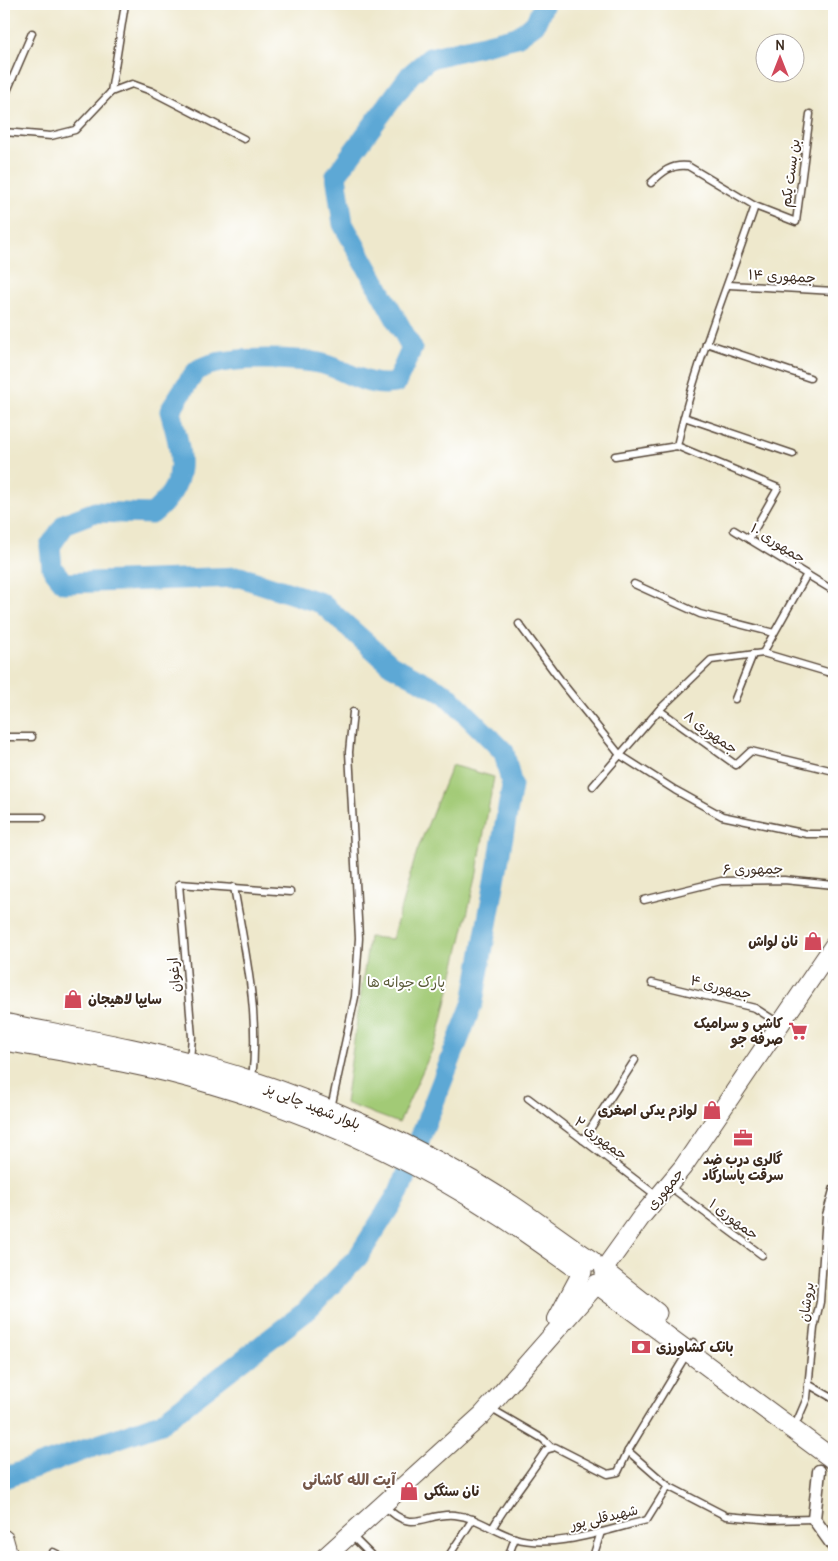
<svg xmlns="http://www.w3.org/2000/svg" width="838" height="1561" viewBox="0 0 838 1561" font-family="Delius,'Playpen Sans Arabic',sans-serif">
  <style>
    .park { fill: #a2ca76; stroke: #6e7a4a }
    .lines { fill: none; stroke-linecap: round; stroke-linejoin: round }
    .river { stroke: #5da8d5; stroke-width: 21 }
    .lane-casing { stroke: #564638; stroke-width: 9 }
    .street-casing { stroke: #564638; stroke-width: 15 }
    .secondary-casing { stroke: #564638; stroke-width: 20 }
    .primary-casing { stroke: #564638; stroke-width: 21 }
    .lane { stroke: #fff; stroke-width: 6 }
    .street { stroke: #fff; stroke-width: 12 }
    .secondary { stroke: #fff; stroke-width: 18 }
    .primary { stroke: #fff; stroke-width: 19 }
    .labels { text-anchor: middle; stroke-width: 4; stroke-linejoin: round; paint-order: stroke }
    .street-label { font-size: 14px; fill: #3b2a1e; stroke: #fff }
    .poi-label { font-size: 14px; font-weight: bold; fill: #3b2a1e; stroke: #fff; text-anchor: end }
    .park-label { font-size: 14px; fill: #5a5a38; stroke: #fff }
    .neighbourhood-label { font-size: 15px; font-weight: bold; fill: #75584a; stroke: #fff }
  </style>
  <rect width="100%" height="100%" fill="#fff"/>
  <filter id="ink" filterUnits="userSpaceOnUse"><feTurbulence type="fractalNoise" baseFrequency=".02" numOctaves="2"/><feDisplacementMap in="SourceGraphic" scale="10" xChannelSelector="R" yChannelSelector="G"/><feConvolveMatrix kernelMatrix="1 2 1 2 8 2 1 2 1" color-interpolation-filters="sRGB"/></filter>
  <filter id="wash" filterUnits="userSpaceOnUse"><feTurbulence type="fractalNoise" baseFrequency=".0096" numOctaves="4" result="noise"/><feDisplacementMap in="SourceGraphic" scale="20" xChannelSelector="R" yChannelSelector="G"/><feGaussianBlur stdDeviation="1.12" result="paint"/><feColorMatrix in="noise" values="0 0 0 0 0 0 0 0 0 0 0 0 0 0 0 0 0 1.4 0 .05"/><feComposite in="paint" operator="in"/></filter>
  <g filter="url(#wash)">
    <rect width="100%" height="100%" fill="#eee8cc"/>
    <!-- park -->
    <path class="park" d="M452 765 494 777 476 877 438 1037 399 1123 345 1103 369 937 392 939 417 851Z"/>
    <g class="lines">
      <!-- river -->
      <path class="river" d="M4 1478 161 1423 305 1312 358 1257 399 1192 473 1002 512 786 504 752 446 694 391 665 321 603 240 577 64 583 52 568 50 546 66 523 95 512 152 514C191 482 182 454 170 411 175 403 191 375 198 370 218 355 299 358 323 364 351 372 366 388 396 383L412 348 343 224 336 175 410 75 430 58 517 37 535 24 544 4"/>
    </g>
  </g>
  <g filter="url(#ink)">
    <g class="lines">
      <!-- lane casing -->
      <g class="lane-casing">
        <g id="lane">
          <path d="M111 92 125 4"/>
          <path d="M4 98 32 33"/>
          <path d="M4 132 51 136 75 130 111 92 132 84 151 91 244 139"/>
          <path d="M651 183C662 172 671 164 688 166L755 206 796 222 810 114"/>
          <path d="M729 285 834 291"/>
          <path d="M706 343 810 378"/>
          <path d="M684 417 793 454"/>
          <path d="M677 446C695 364 728 286 755 206"/>
          <path d="M615 456 677 446 778 488 749 539"/>
          <path d="M734 530 834 591"/>
          <path d="M634 584 700 614 774 633"/>
          <path d="M519 624 564 685 620 755 675 790 722 816 807 834H834"/>
          <path d="M763 653 806 576"/>
          <path d="M735 699 753 654"/>
          <path d="M659 710 736 765 751 751 834 771"/>
          <path d="M4 737H32"/>
          <path d="M593 786 659 710 711 660 763 653 834 674"/>
          <path d="M4 817H43"/>
          <path d="M234 887C245 950 260 1015 252 1079"/>
          <path d="M644 900 721 881 784 880 834 885"/>
          <path d="M652 983 755 1008 780 1024"/>
          <path d="M190 1060 192 1037 179 884 290 892"/>
          <path d="M528 1098 657 1196"/>
          <path d="M331 1108 355 997 359 938 349 752 353 712"/>
          <path d="M583 1140 635 1060"/>
          <path d="M669 1186 762 1255"/>
          <path d="M808 1384 834 1399"/>
          <path d="M490 1408 543 1439 552 1448"/>
          <path d="M798 1419 807 1398 814 1328 820 1302 826 1215 834 1187"/>
          <path d="M628 1451 668 1486"/>
          <path d="M384 1505C412 1536 425 1512 455 1515 478 1517 494 1532 515 1538 553 1550 610 1529 647 1520L668 1486 726 1516 772 1520 814 1519"/>
          <path d="M493 1527C509 1500 529 1476 546 1450L555 1447 608 1474 618 1472 628 1451 694 1342"/>
          <path d="M351 1535 373 1557"/>
          <path d="M53 1552 63 1557"/>
          <path d="M448 1557 473 1519"/>
          <path d="M508 1557 515 1538"/>
          <path d="M593 1557 601 1532"/>
        </g>
      </g>
      <!-- street casing -->
      <g class="street-casing">
        <path id="street" d="M819 1471 814 1519 834 1547"/>
      </g>
      <!-- secondary casing -->
      <g class="secondary-casing">
        <g id="secondary">
          <path d="M604 1269 642 1216 683 1167 834 945"/>
          <path d="M557 1319 581 1274"/>
          <path d="M4 1539 9 1557"/>
          <path d="M325 1557 482 1415 597 1284"/>
        </g>
      </g>
      <!-- primary casing -->
      <g class="primary-casing">
        <g id="primary">
          <path d="M4 1023C73 1037 142 1049 210 1068 313 1097 422 1147 512 1205 539 1223 565 1243 592 1261"/>
          <path d="M4 1041C72 1053 141 1063 208 1083 311 1113 414 1159 504 1218 530 1235 556 1254 582 1272"/>
          <path d="M605 1272 657 1313"/>
          <path d="M597 1284 834 1460"/>
        </g>
      </g>
      <!-- lane -->
      <use href="#lane" class="lane"/>
      <!-- street -->
      <use href="#street" class="street"/>
      <!-- secondary -->
      <use href="#secondary" class="secondary"/>
      <!-- primary -->
      <use href="#primary" class="primary"/>
    </g>
  </g>
  <!-- icons -->
  <defs>
    <g id="shop-bare" transform="scale(1.5)"><path d="M-5-2.5h2.3a2.7 3.5 0 0 1 5.4 0H5L5.5 6h-11ZM-1.5-2.5h3a1.5 2.3 0 0 0-3 0Z" fill="#d1495b" stroke="#fff" stroke-width="2.5" paint-order="stroke"/></g>
    <g id="supermarket-bare" transform="scale(1.5)"><path d="M-6-5.5h2.5l.6 2H6L4.5 2H-2.5L-4.4-4H-6ZM-1.5 3.2a1.3 1.3 0 1 0 .1 0ZM3 3.2a1.3 1.3 0 1 0 .1 0Z" fill="#d1495b" stroke="#fff" stroke-width="2.5" paint-order="stroke"/></g>
    <g id="office-bare" transform="scale(1.5)"><path d="M-6-3h4V-5.5h4V-3h4V5H-6ZM-1-4.5V-3h2v-1.5ZM-6 0V1H6V0Z" fill="#d1495b" stroke="#fff" stroke-width="2.5" paint-order="stroke"/></g>
    <g id="bank-bare" transform="scale(1.5)"><path d="M-6-4H6V4H-6ZM0-2.3a2.3 2.3 0 1 0 0 4.6a2.3 2.3 0 1 0 0-4.6Z" fill="#d1495b" stroke="#fff" stroke-width="2.5" paint-order="stroke"/></g>
  </defs>
  <g fill-rule="evenodd">
    <use href="#shop-bare" x="813" y="941"/>
    <use href="#shop-bare" x="73" y="999"/>
    <use href="#supermarket-bare" x="798" y="1031"/>
    <use href="#shop-bare" x="712" y="1110"/>
    <use href="#office-bare" x="743" y="1138"/>
    <use href="#bank-bare" x="641" y="1347"/>
    <use href="#shop-bare" x="409" y="1491"/>
  </g>
  <g class="labels">
    <!-- street labels -->
    <g class="street-label">
      <text transform="translate(790 173) rotate(-82)" y="5">بن بست یکم</text>
      <text transform="translate(782 276) rotate(3)" y="5">جمهوری ۱۴</text>
      <text transform="translate(778 543) rotate(32)" y="5">جمهوری ۱۰</text>
      <text transform="translate(711 732) rotate(36)" y="5">جمهوری ۸</text>
      <text transform="translate(753 869) rotate(-1)" y="5">جمهوری ۶</text>
      <text transform="translate(174 975) rotate(-95)" y="5">ارغوان</text>
      <text transform="translate(721 987) rotate(14)" y="5">جمهوری ۴</text>
      <text transform="translate(313 1106) rotate(22)" y="5">بلوار شهید چایی پز</text>
      <text transform="translate(601 1138) rotate(37)" y="5">جمهوری ۲</text>
      <text transform="translate(665 1189) rotate(-50)" y="5">جمهوری</text>
      <text transform="translate(734 1219) rotate(37)" y="5">جمهوری ۱</text>
      <text transform="translate(806 1302) rotate(-82)" y="5">بروشان</text>
      <text transform="translate(604 1517) rotate(-13)" y="5">شهیدقلی پور</text>
    </g>
    <!-- poi labels -->
    <g class="poi-label">
      <text x="798" y="946">نان لواش</text>
      <text x="88" y="1004" text-anchor="start">سایپا لاهیجان</text>
      <text x="783" y="1028">کاشی و سرامیک<tspan x="783" dy="16">صرفه جو</tspan></text>
      <text x="697" y="1115">لوازم یدکی اصغری</text>
      <text x="743" y="1164" text-anchor="middle">گالری درب ضد<tspan x="743" dy="16">سرقت پاسارگاد</tspan></text>
      <text x="656" y="1352" text-anchor="start">بانک کشاورزی</text>
      <text x="424" y="1496" text-anchor="start">نان سنگکی</text>
    </g>
    <!-- park labels -->
    <g class="park-label">
      <text x="406" y="987">پارک جوانه ها</text>
    </g>
    <!-- neighbourhood labels -->
    <g class="neighbourhood-label">
      <text x="349" y="1485">آیت الله کاشانی</text>
    </g>
  </g>
  <!-- margin -->
  <rect width="838" height="1561" fill="none" stroke="#fff" stroke-width="20"/>
  <!-- north arrow -->
  <g transform="translate(780 58)"><circle r="24" fill="#ffffff" stroke="#b1aaa5"/>
  <path d="M0-4L9 19L0 12L-9 19Z" fill="#d1495b"/>
  <text y="-8" font-size="14" font-weight="bold" text-anchor="middle" fill="#3b2a1e">N</text>
  </g>
</svg>
